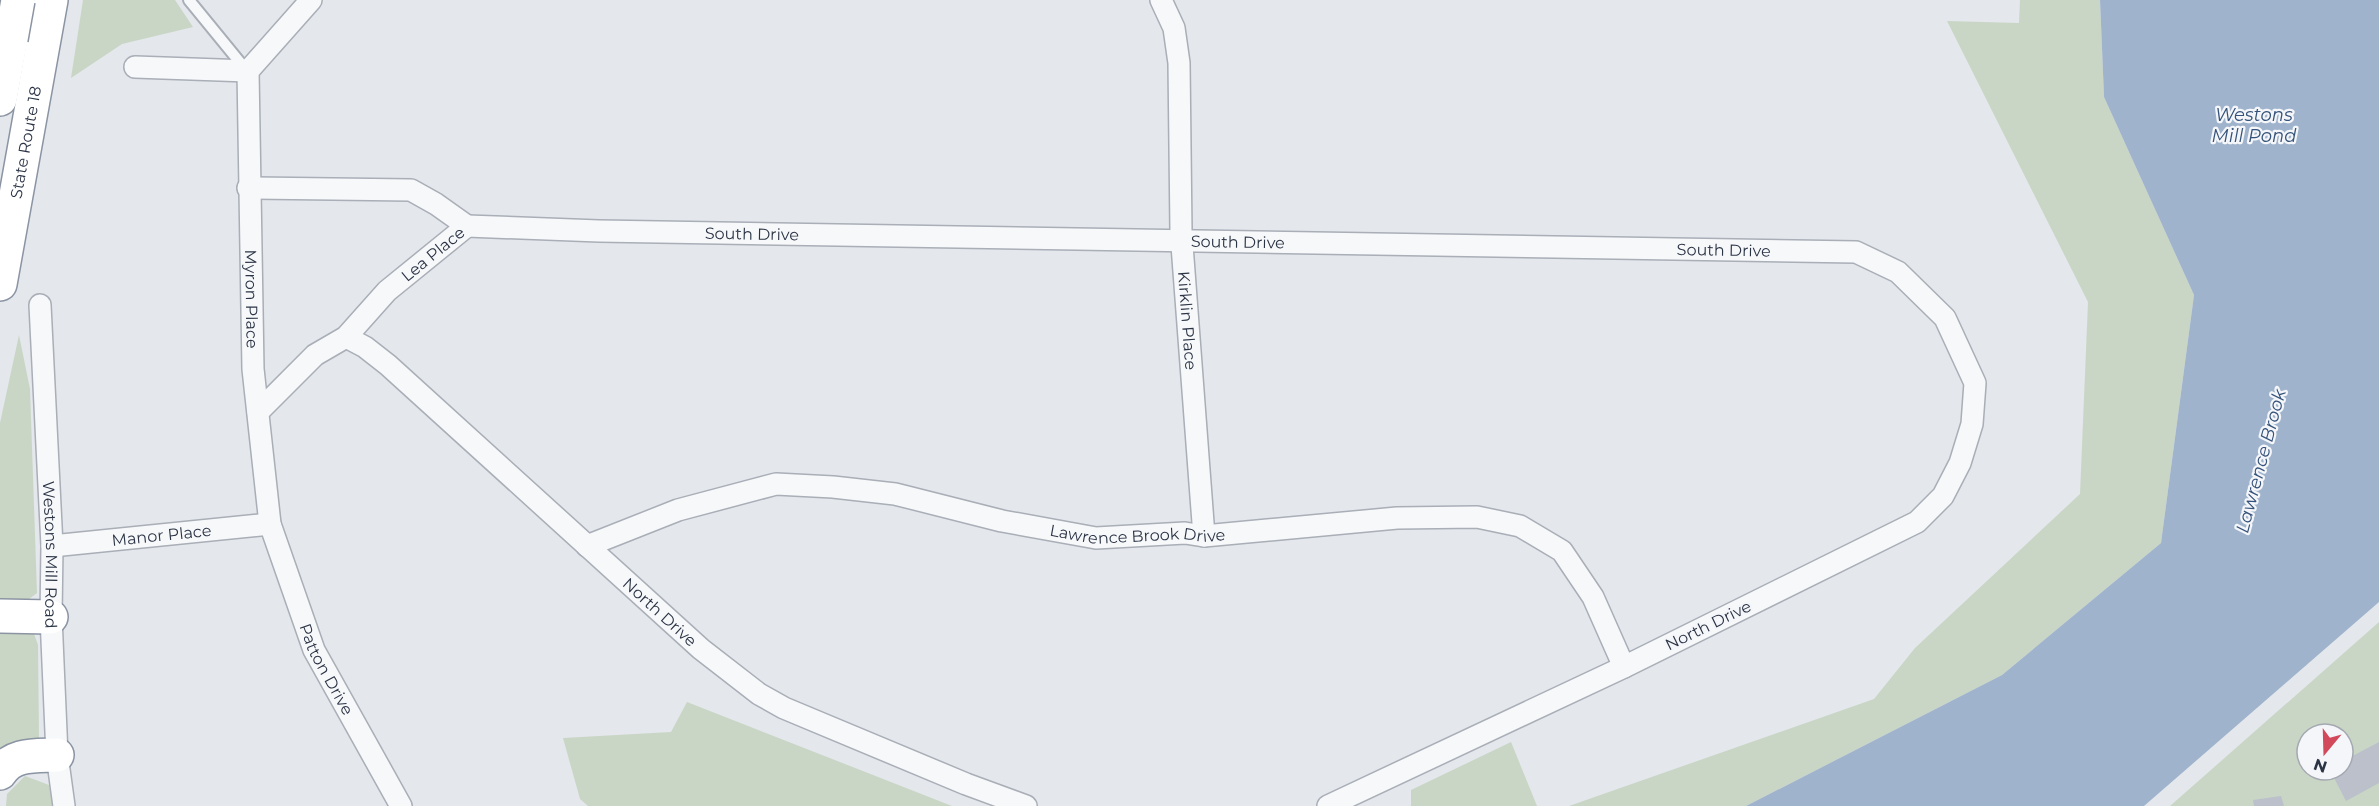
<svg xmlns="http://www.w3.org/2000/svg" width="2379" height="806" viewBox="0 0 2379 806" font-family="Montserrat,sans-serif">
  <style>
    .green { fill: #c9d6c5; fill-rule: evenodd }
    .water { fill: #9fb4cc }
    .building { fill: #bbc0ca }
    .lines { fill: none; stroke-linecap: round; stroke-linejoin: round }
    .service-casing { stroke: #a9aeb7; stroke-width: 14 }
    .minor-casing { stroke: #a9aeb7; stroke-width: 24 }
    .trunk-casing { stroke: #8b94a3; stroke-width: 36 }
    .motorway-casing { stroke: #8b94a3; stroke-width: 36 }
    .service { stroke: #f7f8fa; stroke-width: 10 }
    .minor { stroke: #f7f8fa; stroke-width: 21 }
    .trunk { stroke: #fff; stroke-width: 33 }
    .motorway { stroke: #fff; stroke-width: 33 }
    .trunk-bridge-casing { stroke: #8b94a3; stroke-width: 36; stroke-linecap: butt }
    .trunk-bridge { stroke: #fff; stroke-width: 33 }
    .labels { text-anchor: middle; stroke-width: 4.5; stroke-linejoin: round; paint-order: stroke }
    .street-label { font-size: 16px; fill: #2b3445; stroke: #f4f6f9 }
    .water-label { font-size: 18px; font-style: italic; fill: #34527a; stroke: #f4f6f9 }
  </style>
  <rect width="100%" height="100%" fill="#e4e7ec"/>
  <!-- green -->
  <g class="green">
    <path d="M83 0H175L193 27 122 44 71 78Z"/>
    <path d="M2020 0H2100L2104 97 2194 295 2161 543 2002 675 1746 806H1569L1874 699 1915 648 2080 494 2088 302 1947 21 2019 23Z"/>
    <path d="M19 335 30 389 37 593 25 602 0 605V423Z"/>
    <path d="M2379 622V806H2170ZM2307 734H2343V770H2307Z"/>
    <path d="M0 625 32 628 38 645 39 739 11 749 0 757Z"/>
    <path d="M687 702 952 806H588L580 799 563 738 671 732Z"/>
    <path d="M1511 742 1537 806H1411V790Z"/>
    <path d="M25 776 49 785 54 806H6L7 794Z"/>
  </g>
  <!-- water -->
  <path class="water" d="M2100 0H2379V602L2144 806H1746L2002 675 2161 543 2194 295 2104 97Z"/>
  <!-- building -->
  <g class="building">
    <path d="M2379 742V783L2346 801 2330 770H2343V761Z"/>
    <path d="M2281 796 2284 806H2254L2253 800Z"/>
  </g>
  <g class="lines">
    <!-- service casing -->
    <g class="service-casing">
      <path id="service" d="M189 0 247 71"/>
    </g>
    <!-- minor casing -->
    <g class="minor-casing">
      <g id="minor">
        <path id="s1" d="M1161 0 1174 28 1179 63 1181 232 1204 536"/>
        <path d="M135 67 248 71"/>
        <path id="s2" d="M248 71 253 369 270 524 314 650 401 806"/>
        <path d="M248 71 311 0"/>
        <path d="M248 188 411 190 436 204 467 226"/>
        <path id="s3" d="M467 226 599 231 1856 252 1898 272 1945 318 1975 383 1972 424 1960 463 1943 496 1917 522 1624 667 1328 806"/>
        <path id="s4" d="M40 305 52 546 51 617 57 755 64 806"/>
        <path id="s5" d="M346 337 365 347 388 365 701 649 759 694 784 708 966 784 1026 806"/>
        <path id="s6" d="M258 412 315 355 346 337 387 291 467 226"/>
        <path id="s7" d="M52 546 270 524"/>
        <path id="s8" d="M587 546 678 510 776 484 833 487 895 494 1002 521 1096 538 1185 533 1204 536 1397 518 1477 517 1520 526 1562 551 1593 597 1624 667"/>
      </g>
    </g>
    <!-- trunk casing -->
    <g class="trunk-casing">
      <g id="trunk">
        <path d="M0 99 11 39"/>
        <path id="s9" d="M0 284 51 0"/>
        <path d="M0 616 51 617"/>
      </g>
    </g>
    <!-- motorway casing -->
    <g class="motorway-casing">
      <path id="motorway" d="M0 773C13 753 35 756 57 755"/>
    </g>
    <!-- service -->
    <use href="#service" class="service"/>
    <!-- minor -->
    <use href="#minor" class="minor"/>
    <!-- trunk -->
    <use href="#trunk" class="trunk"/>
    <!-- motorway -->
    <use href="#motorway" class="motorway"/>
    <!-- trunk-bridge casing -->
    <g class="trunk-bridge-casing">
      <path id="trunk-bridge" d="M11 39 18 0"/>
    </g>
    <!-- trunk-bridge -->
    <use href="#trunk-bridge" class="trunk-bridge"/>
  </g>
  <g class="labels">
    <!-- street labels -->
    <g class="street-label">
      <text dy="6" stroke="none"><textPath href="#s9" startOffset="144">State Route 18</textPath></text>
      <text dy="6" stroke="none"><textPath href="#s3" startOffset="285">South Drive</textPath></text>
      <text dy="6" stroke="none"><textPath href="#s3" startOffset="771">South Drive</textPath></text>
      <text dy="6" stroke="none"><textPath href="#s3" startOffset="1257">South Drive</textPath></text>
      <text dy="6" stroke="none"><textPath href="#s6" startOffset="237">Lea Place</textPath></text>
      <text dy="6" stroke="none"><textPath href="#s2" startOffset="228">Myron Place</textPath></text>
      <text dy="6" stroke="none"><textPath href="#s1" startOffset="324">Kirklin Place</textPath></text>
      <text dy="6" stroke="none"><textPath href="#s8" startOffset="566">Lawrence Brook Drive</textPath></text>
      <text dy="6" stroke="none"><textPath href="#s7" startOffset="110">Manor Place</textPath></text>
      <text dy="6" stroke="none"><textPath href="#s4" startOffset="250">Westons Mill Road</textPath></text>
      <text dy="6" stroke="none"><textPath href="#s5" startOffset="418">North Drive</textPath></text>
      <text transform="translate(1708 625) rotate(-26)" y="6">North Drive</text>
      <text dy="6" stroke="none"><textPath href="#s2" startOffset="610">Patton Drive</textPath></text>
    </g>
    <!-- water labels -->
    <g class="water-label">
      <text x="2254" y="121">Westons<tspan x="2254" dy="21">Mill Pond</tspan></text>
      <text transform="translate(2261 461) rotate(-75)" y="6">Lawrence Brook</text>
    </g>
  </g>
  <!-- north arrow -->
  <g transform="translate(2325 752) rotate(199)"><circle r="28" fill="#f4f6f9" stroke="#a4a8b1" stroke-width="1.5"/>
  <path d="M0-4.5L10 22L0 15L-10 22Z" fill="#d1495b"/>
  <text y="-9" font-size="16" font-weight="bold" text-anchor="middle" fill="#2b3445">N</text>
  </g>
</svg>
